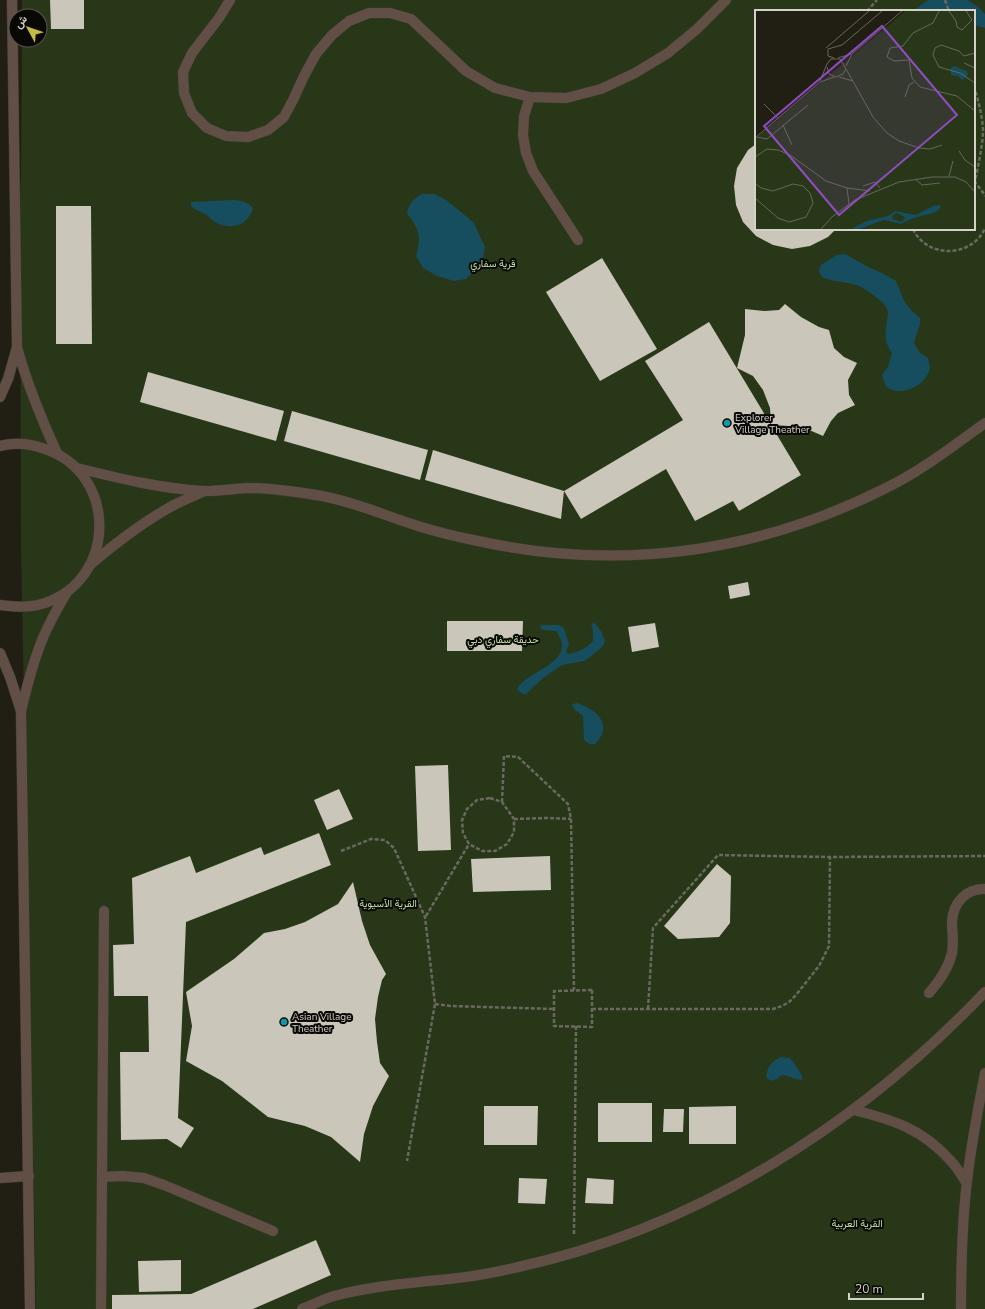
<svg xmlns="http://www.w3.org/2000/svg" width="985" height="1309" viewBox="0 0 985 1309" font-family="'Nunito Sans',Vazirmatn,sans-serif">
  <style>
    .green { fill: #273717; fill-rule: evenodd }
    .water { fill: #164e60 }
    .building { fill: #cac6b9 }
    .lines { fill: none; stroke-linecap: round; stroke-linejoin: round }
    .lane-casing { stroke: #3e3b31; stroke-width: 11 }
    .street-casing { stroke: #3e3b31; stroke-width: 11 }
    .path { stroke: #6b6860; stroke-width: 2.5; stroke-dasharray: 4 2; stroke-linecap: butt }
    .lane { stroke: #614f46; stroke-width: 10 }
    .street { stroke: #614f46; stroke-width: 10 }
    .culture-dot { fill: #0f9aa8; stroke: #090805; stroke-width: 1.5 }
    .labels { text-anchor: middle; stroke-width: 4; stroke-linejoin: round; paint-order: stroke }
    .park-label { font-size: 10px; fill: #bee2a1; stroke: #090805 }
    .poi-label { font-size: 10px; fill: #d4d1cb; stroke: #090805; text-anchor: start }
    .inset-road { fill: none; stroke: #69665d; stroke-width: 1 }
    .view { fill: #8d4dc1; fill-opacity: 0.15; stroke: #8d4dc1; stroke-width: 2 }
    .inset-edge { fill: none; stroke: #d4d1cb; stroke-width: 2 }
  </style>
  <rect width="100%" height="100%" fill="#211e14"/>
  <!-- green -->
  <path class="green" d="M22 0H985V1309H36L21 548 20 200 21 176 22 40H40V16H22ZM756 11H974V229H756Z"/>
  <!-- water -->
  <g class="water">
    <path d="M928 0H967L977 6 985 14V28L974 25V11H913Z"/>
    <path d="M422 194H434L446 200 461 212 474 223 485 247 483 258 476 269 466 279 454 281 437 276 423 268 416 256C421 237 420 229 407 214 409 203 413 199 422 194Z"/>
    <path d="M233 200C241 201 247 201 253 208 248 226 231 231 215 222 211 220 209 216 205 214 200 211 195 210 191 206V202Z"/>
    <path d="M845 254 868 267 882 273 896 281 904 301 913 312 920 318V324L914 343 920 353 928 358C928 361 930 365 930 367 928 382 911 392 898 391 894 391 890 389 886 387L882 375 888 367 892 353C884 343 885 333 887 321 887 318 889 314 888 312 887 303 868 291 861 287 848 281 835 283 822 277L819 272 820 266C825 261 831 260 836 255Z"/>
    <path d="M594 622 601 631 605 641 603 646 589 658 584 661 562 665 543 678 525 695 517 690C524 670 580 664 556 631L544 630 540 628 541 625H559L564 628 569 645 566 651 568 654C578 652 586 649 593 641V630L591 625Z"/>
    <path d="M577 703C597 709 614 726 595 744H589L584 740 583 716 574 709 572 704Z"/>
    <path d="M781 1057 790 1058 795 1064 802 1076V1080C796 1080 789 1076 782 1075L777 1079 771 1081 766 1077C767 1067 772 1061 781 1057Z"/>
  </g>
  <!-- building -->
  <g class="building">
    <path d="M50 0H84V29H51Z"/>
    <path d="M756 144V229H836L828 237 810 246 792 249 773 245 756 236 743 222 736 205 734 186 737 168 748 150Z"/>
    <path d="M56 206H91L92 344H56Z"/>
    <path d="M602 258 657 349 600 381 546 292Z"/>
    <path d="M785 304 801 317 819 327 829 330 834 348 844 357 857 363 848 380 849 395 855 405 838 413 831 421 823 436 807 429 789 426 771 425 801 475 739 511 733 501 695 521 666 469 581 519 564 491 683 420 645 361 709 322 771 425 770 408 763 390 753 376 737 368 745 335V309L765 311 779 310Z"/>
    <path d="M148 372 284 411 276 441 140 402Z"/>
    <path d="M292 411 428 450 420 480 284 441Z"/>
    <path d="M433 450 564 491 561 519 425 480Z"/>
    <path d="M748 582 750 595 730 599 728 586Z"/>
    <path d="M447 621H523L522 651H447Z"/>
    <path d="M655 623 659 647 632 652 628 627Z"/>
    <path d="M448 765 451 850 418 851 415 766Z"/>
    <path d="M339 789 353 819 327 830 314 800Z"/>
    <path d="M319 833 331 865 186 922 178 1118 194 1128 181 1148 167 1139 121 1140 120 1052H149L148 996H114L113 945 134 944 132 878 190 856 196 873 261 847 264 855Z"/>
    <path d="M550 856 551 890 473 892 471 859Z"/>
    <path d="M717 864 731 876 730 923 719 937 678 939 664 926Z"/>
    <path d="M353 882 362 921 370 945 386 974 382 980 378 997 375 1019 377 1042 380 1063 389 1076 373 1106 364 1134 360 1162 331 1137 305 1126 268 1117 222 1081 186 1061 192 1026 186 992 234 959 264 933 285 929 305 922 338 904Z"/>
    <rect x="598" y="1103" width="54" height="39"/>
    <path d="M484 1106H538L537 1145H484Z"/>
    <path d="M736 1106V1144H689V1107Z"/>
    <path d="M664 1109H684L683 1132H663Z"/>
    <path d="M519 1178 547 1179 545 1204 518 1203Z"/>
    <path d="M587 1178 614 1180 613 1204 585 1203Z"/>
    <path d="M316 1240 331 1275 253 1309H112V1295L191 1294Z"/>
    <path d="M181 1260V1291L139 1292 138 1261Z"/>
  </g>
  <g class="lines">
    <!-- lane casing -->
    <g class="lane-casing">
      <g id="lane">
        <path d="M230 0 219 18 192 53 183 72 184 93 192 113 207 128 226 136 248 137 268 130 284 117 294 98 304 76 316 54 332 35 349 21 369 13H390L411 19 466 71 495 88 530 97 566 98 601 89 635 73 668 53 697 29 726 0"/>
        <path d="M530 97 524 116 523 135 526 153 533 171 578 240"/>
        <path d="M929 993C940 980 948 969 952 953 954 942 952 932 952 922 953 903 966 888 985 889"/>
        <path d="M853 1110C892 1119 922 1129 950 1160 956 1166 961 1174 966 1182"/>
        <path d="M102 1177 123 1176 144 1178 164 1185 273 1231"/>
        <path d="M0 1178 29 1176"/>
        <path d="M101 1309 104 911"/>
        <path d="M302 1309C313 1305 323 1299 334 1296 372 1286 411 1283 449 1279 471 1277 493 1273 514 1268 696 1229 858 1125 985 992"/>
      </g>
    </g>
    <!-- street casing -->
    <g class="street-casing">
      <g id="street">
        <path d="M12 0 17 347C27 384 41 418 57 453"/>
        <path d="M0 397 8 379 17 347"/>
        <path d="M0 446C15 442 31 444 45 449 117 473 118 578 45 603 30 608 16 607 0 605"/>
        <path d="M77 468C117 478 163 489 204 491 218 491 233 489 247 488 272 488 298 492 322 496 355 502 386 516 418 526 437 532 458 537 478 541 619 572 757 553 886 488 921 471 953 446 985 423"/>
        <path d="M91 564C117 542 144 521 174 505 184 500 194 496 204 491"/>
        <path d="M0 653 10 677 21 711"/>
        <path d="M30 1309 21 711C26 690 31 670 38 651 45 630 56 611 67 592"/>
        <path d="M961 1309C961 1266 962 1223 967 1181 971 1145 978 1109 985 1073"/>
      </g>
    </g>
    <!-- path -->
    <g class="path">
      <path d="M945 0 949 11"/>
      <path d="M867 11 877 0"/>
      <path d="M974 86C978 100 982 114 983 129 983 146 978 165 975 182"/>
      <path d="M974 181 982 191 985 196"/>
      <path d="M913 229C927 259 972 258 985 228"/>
      <path d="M490 798 502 802 514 819V832L507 844 495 851H482L469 844 463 833 462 820 467 809 477 800Z"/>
      <path d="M502 802 504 756 518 757 568 804 571 819 574 990"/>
      <path d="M514 819 547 818 571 819"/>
      <path d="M341 851 371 839 385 840 394 848 425 917 435 1004 407 1161"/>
      <path d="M426 916 469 844"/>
      <path d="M592 990V1027L554 1026V991Z"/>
      <path d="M435 1004 450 1006 554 1009"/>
      <path d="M592 1009H773L782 1006 789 1002 796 995 819 966 829 946 830 857"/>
      <path d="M648 1009 653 928 718 855 830 857 985 856"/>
      <path d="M574 1234 576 1026"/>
    </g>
    <!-- lane -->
    <use href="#lane" class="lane"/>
    <!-- street -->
    <use href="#street" class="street"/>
  </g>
  <!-- markers -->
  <g class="culture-dot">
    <circle cx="727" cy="423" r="4"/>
    <circle cx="284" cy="1022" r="4"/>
  </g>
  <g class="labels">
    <!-- park labels -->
    <g class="park-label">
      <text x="493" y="267">قرية سفاري</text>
      <text x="503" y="643">حديقة سفاري دبي</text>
      <text x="388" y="907">القرية الآسيوية</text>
      <text x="857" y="1227">القرية العربية</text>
    </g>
    <!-- poi labels -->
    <g class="poi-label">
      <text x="735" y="421">Explorer<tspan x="735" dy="12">Village Theather</tspan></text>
      <text x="292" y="1020">Asian Village<tspan x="292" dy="12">Theather</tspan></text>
    </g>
  </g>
  <!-- overview -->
  <g transform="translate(755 10)">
    <rect width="220" height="220" fill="#211e14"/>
    <path d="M150 1H220V219H0V129Z" fill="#273717"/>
    <path d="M199 56 212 61 213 65 207 70 203 66 196 65V58ZM178 196 185 195 186 197 181 202 156 209 146 214 129 210 104 219H96L111 211 133 206 140 201 161 205ZM142 203 150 207 147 212 138 209 137 206Z" fill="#164e60" fill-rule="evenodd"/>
    <path class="inset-road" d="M184 1 178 13 158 23 148 36 135 38 132 47 139 51 154 50 157 68 165 77 202 86 220 101M194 1 201 11 202 17 207 20 217 10 211 1M71 38 114 1M220 43 209 46 204 41 186 35 180 38 178 45 184 57 205 63 220 73M79 48 73 46V39L87 35 127 1M83 48 96 44M209 53 220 58M91 56 97 44 147 1M91 59 118 107 132 123 144 131 164 138 175 139 187 135M84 67 98 71M65 71 72 54 76 49H85L91 59 88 64 81 67 74 64 72 57M150 87 154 75 159 72M9 94 23 108M28 115 37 135M2 127 12 129 53 95M0 128 65 72 79 67M204 141 210 150 220 157M0 147 12 139 23 140 35 145 71 171 92 178 115 181M194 166 198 151M160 169 167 175 185 173M0 173 6 178 18 181 38 174 48 176 55 183 58 193 51 207 34 212 23 208 0 188M108 176 120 172 125 178M92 178 94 194M66 219 78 206 100 190 144 172 177 167H200L211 172 220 182"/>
    <path class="view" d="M127 16 202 105 84 205 9 116Z"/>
    <rect width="220" height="220" class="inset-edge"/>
  </g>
  <!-- north arrow -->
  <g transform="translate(28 28) rotate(310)"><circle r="19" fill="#090805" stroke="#5a5854"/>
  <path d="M0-3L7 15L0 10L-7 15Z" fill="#c3bd3e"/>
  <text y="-6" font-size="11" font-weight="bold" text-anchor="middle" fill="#d4d1cb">ش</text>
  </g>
  <!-- scale -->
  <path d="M849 1293v6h74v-6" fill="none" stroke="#d4d1cb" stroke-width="2"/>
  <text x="855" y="1293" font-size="12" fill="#d4d1cb" stroke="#090805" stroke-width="3" paint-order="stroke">20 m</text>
</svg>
